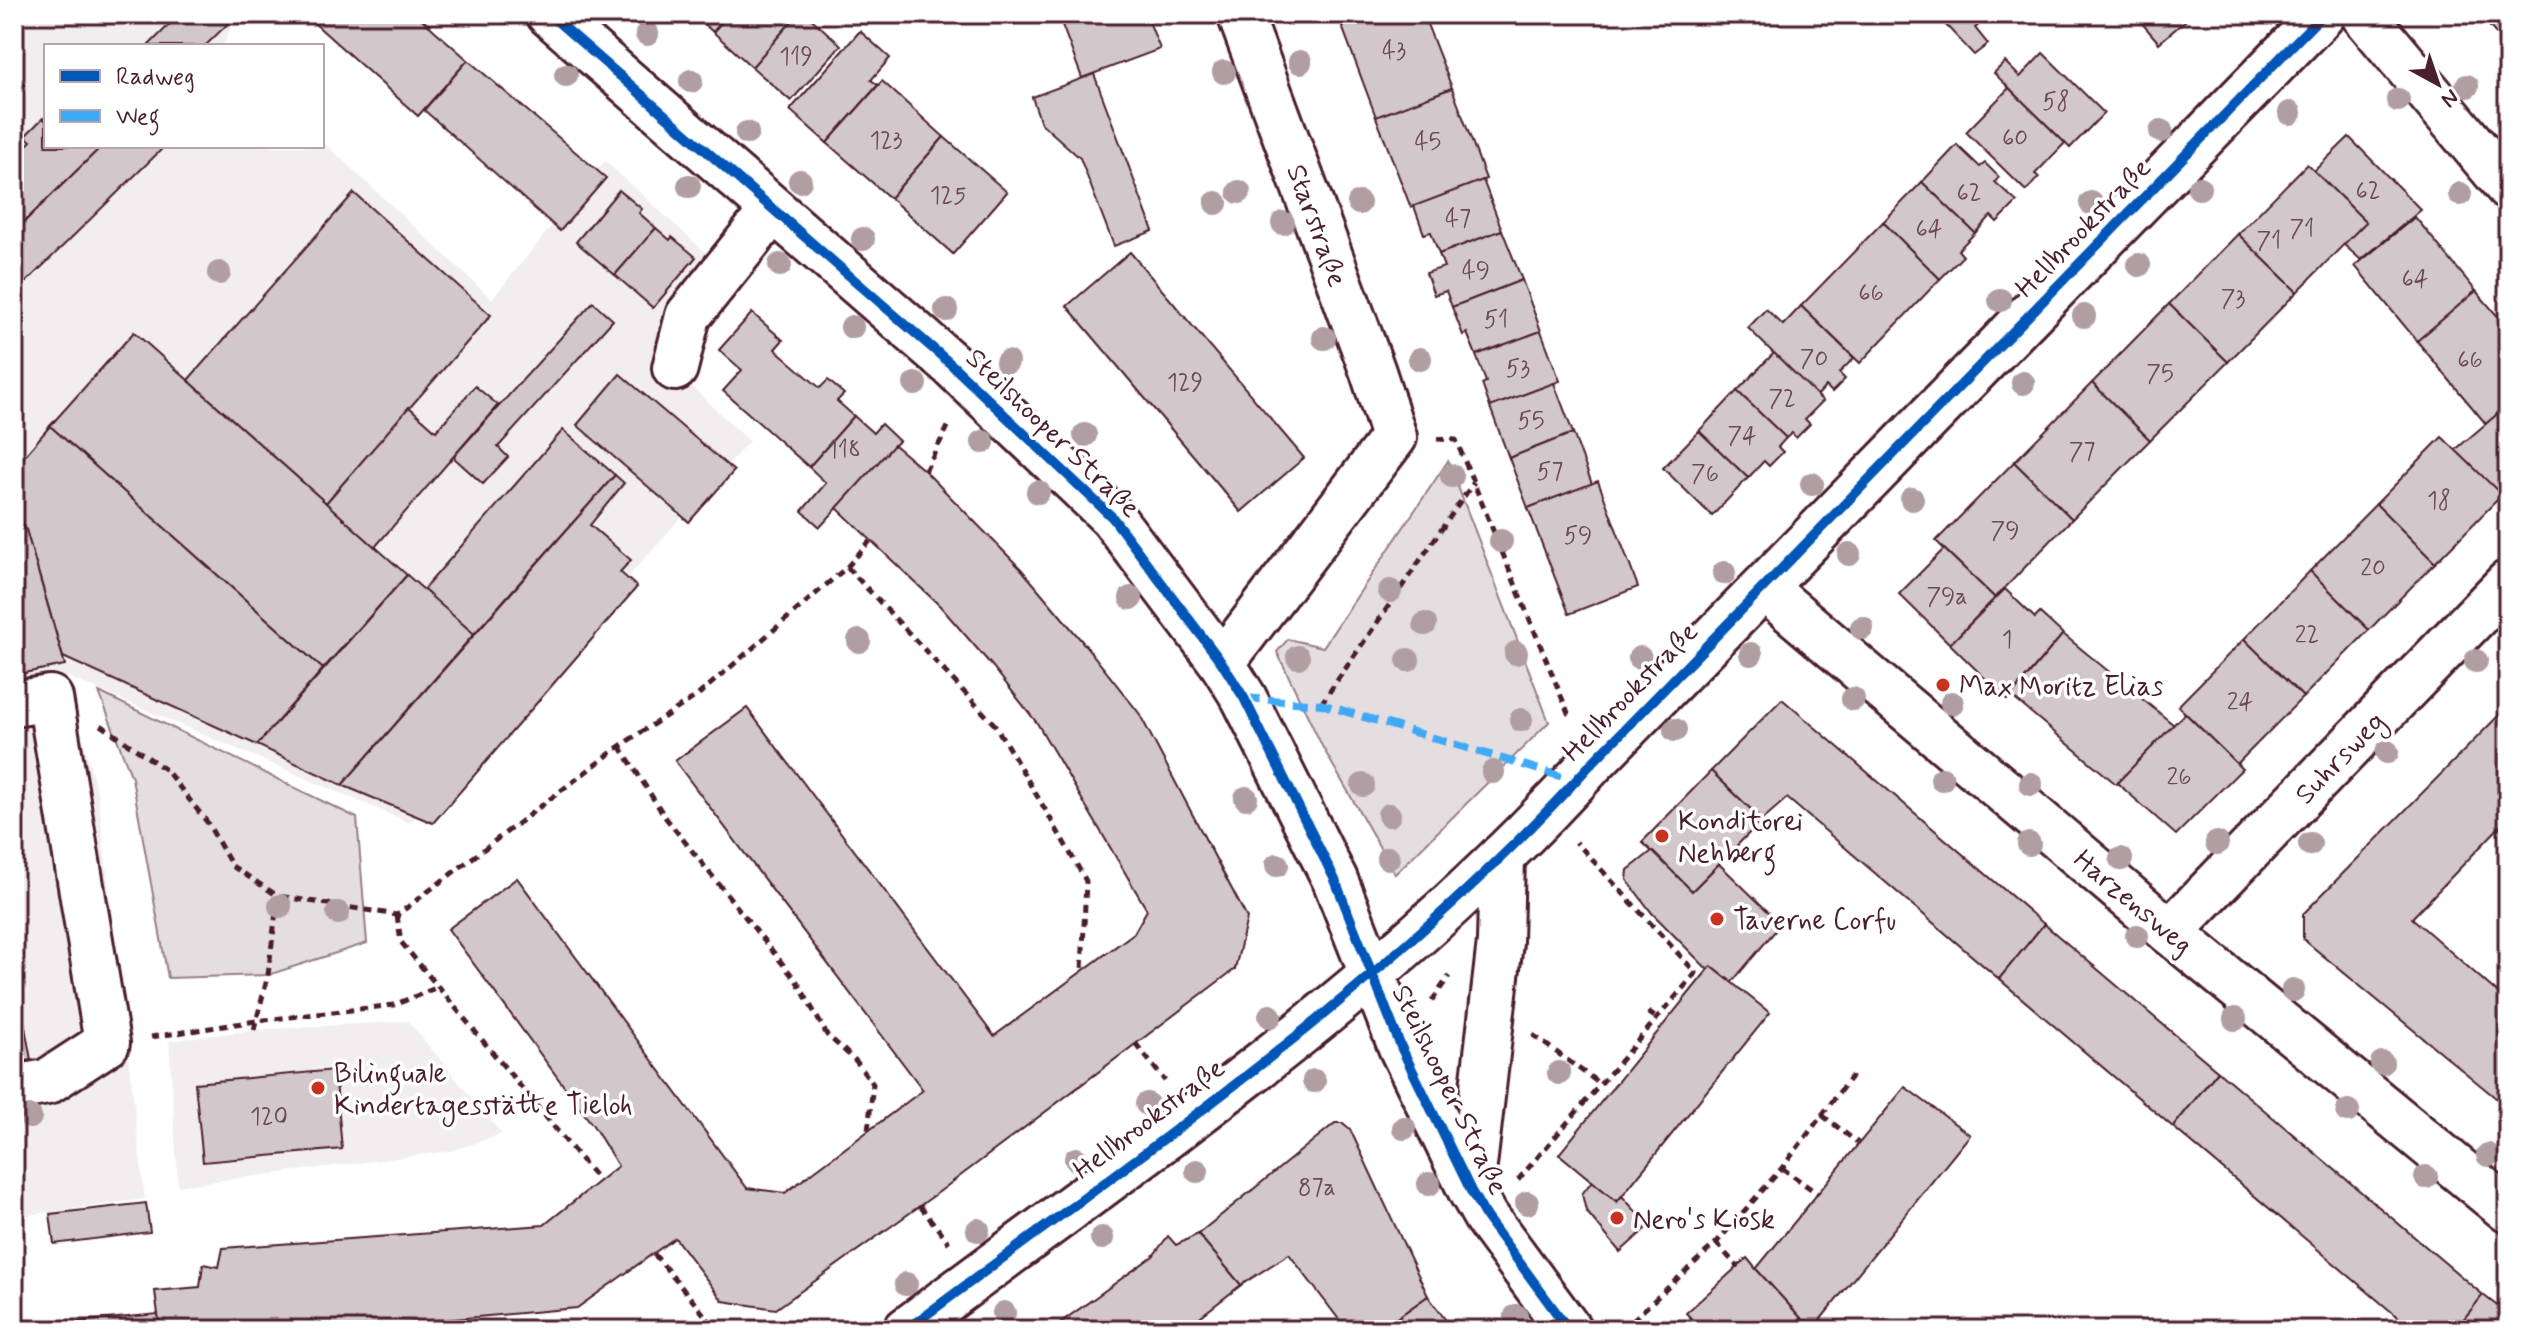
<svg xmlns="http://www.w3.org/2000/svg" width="2522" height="1344" viewBox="0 0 2522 1344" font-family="Mynerve,sans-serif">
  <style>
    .built { fill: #f2eeef }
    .green { fill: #e5dee0; stroke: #987e86; stroke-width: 2 }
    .building { fill: #d2c7cb; stroke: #4a1f2b; stroke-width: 2 }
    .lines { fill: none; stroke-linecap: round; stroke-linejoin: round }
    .minor-casing { stroke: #4a1f2b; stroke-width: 50 }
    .path { stroke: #4a1f2b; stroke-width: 5; stroke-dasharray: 8 6; stroke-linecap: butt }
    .minor { stroke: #fff; stroke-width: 44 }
    .quiet { stroke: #3fa9f5; stroke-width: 8; stroke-dasharray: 16 8; stroke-linecap: butt }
    .cycleway-casing { stroke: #fff; stroke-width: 15 }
    .cycleway { stroke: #0057b8; stroke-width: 10 }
    .tree { fill: #b19ea3 }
    .poi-dot { fill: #c8321e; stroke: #fff; stroke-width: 3 }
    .labels { text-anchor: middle; stroke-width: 7; stroke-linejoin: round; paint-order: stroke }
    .number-label { font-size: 24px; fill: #6c4953 }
    .street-label { font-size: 28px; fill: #4a1f2b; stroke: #fff }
    .poi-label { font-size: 28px; fill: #4a1f2b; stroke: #fff; text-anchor: start }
  </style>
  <rect width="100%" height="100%" fill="#fff"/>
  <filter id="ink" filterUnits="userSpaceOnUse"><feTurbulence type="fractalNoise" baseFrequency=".0125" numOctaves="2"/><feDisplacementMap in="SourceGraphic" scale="16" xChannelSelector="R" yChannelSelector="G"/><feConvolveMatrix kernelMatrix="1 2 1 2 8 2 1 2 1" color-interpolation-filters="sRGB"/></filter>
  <g filter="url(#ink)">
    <!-- built -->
    <g class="built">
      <path d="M14 14H237L223 46H46V146H322V141L492 299 605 161 738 282 665 361 749 441 410 823 66 676 98 795 145 1199 14 1217Z"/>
      <path d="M408 1021 502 1134 451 1151 178 1186 169 1041 254 1030Z"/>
    </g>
    <!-- green -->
    <g class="green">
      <path d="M1448 461 1549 722 1395 874 1322 746 1277 652 1288 639 1323 647Z"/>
      <path d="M99 692 357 818 367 943 268 975 168 978 132 778Z"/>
    </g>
    <!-- building -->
    <g class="building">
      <path d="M170 14H234L236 16 205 46H148L175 19Z"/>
      <path d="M304 14H416L468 60 418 116Z"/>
      <path d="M693 14H729L713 32Z"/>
      <path d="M729 14H798L752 67 713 32Z"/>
      <path d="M798 14H806L841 45 791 101 752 67Z"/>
      <path d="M1058 14H1146L1160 49 1082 78Z"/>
      <path d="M1374 14H1423L1452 88 1376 117 1342 26Z"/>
      <path d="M1955 14H1992L1975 28 1988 44 1974 55 1944 23Z"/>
      <path d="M2134 14H2193L2159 43Z"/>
      <path d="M2479 14H2508V48Z"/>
      <path d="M860 31 890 58 871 80 878 85 827 143 790 110Z"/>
      <path d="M2043 53 2104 113 2070 148 1994 73 2005 62 2020 77Z"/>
      <path d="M468 60 606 178 560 231 424 110Z"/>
      <path d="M1094 74 1153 231 1114 246 1080 158 1041 123 1032 97Z"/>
      <path d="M882 81 944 137 890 198 827 143Z"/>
      <path d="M1452 88 1486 179 1411 208 1376 117Z"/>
      <path d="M2009 88 2065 143 2035 174 2039 177 2026 191 1966 132Z"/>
      <path d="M43 118 46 121V146H102L14 232V157L31 141 25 136Z"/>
      <path d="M944 137 1007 192 953 254 890 198Z"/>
      <path d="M2349 137 2421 210 2361 260 2343 244 2366 222 2314 171Z"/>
      <path d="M1957 145 1980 167 1985 163 1999 177 1995 182 2017 202 1997 222 1991 216 1975 233 1922 182Z"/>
      <path d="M102 146H165L14 294V232Z"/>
      <path d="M2307 164 2366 222 2297 292 2238 234Z"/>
      <path d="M1483 180 1502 230 1439 254 1431 232 1424 234 1414 206Z"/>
      <path d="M1922 182 1975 233 1958 250 1963 256 1940 279 1883 222Z"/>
      <path d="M619 190 642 209 639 213 656 228 615 275 576 242Z"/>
      <path d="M354 193 491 315 326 503 188 380Z"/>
      <path d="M2415 217 2476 291 2417 341 2355 266Z"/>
      <path d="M1883 222 1940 279 1860 363 1801 306Z"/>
      <path d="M656 228 670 240 672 237 696 257 653 308 615 275Z"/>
      <path d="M1502 230 1522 280 1452 307 1446 291 1434 295 1426 273 1444 267 1439 254Z"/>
      <path d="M2238 234 2297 292 2228 362 2169 304Z"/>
      <path d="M1130 252 1304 458 1241 512 1067 306Z"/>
      <path d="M1522 280 1541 331 1476 355 1467 333 1463 335 1452 307Z"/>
      <path d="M2476 291 2508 328V405L2486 424 2417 341Z"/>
      <path d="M593 302 613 320 498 447 508 457 483 484 453 457Z"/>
      <path d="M2169 304 2228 362 2150 440 2092 383Z"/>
      <path d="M1801 306 1854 358 1839 373 1845 379 1832 392 1826 386 1817 396 1748 328 1766 309 1783 325Z"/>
      <path d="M752 313 783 340 775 349 820 388 828 380 844 394 837 401 854 416 809 467 723 391 742 370 719 350Z"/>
      <path d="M1541 331 1560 381 1490 407 1482 384 1486 382 1476 355Z"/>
      <path d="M134 332 407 575 323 669 50 426Z"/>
      <path d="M1774 353 1823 401 1805 419 1810 424 1796 438 1792 433 1786 438 1737 391Z"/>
      <path d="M620 374 734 471 689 522 577 425Z"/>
      <path d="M1554 383 1573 433 1509 458 1490 407Z"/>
      <path d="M2092 383 2150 440 2072 519 2014 462Z"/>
      <path d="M475 386 498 405 375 547 326 503 409 407 436 431Z"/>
      <path d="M1737 391 1786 438 1778 447 1783 452 1769 466 1764 461 1748 478 1699 431Z"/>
      <path d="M2508 405V497L2506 500 2455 450Z"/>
      <path d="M854 416 873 433 881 424 899 441 820 527 802 511 826 483 809 467Z"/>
      <path d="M50 426 323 669 257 745 63 657 26 530 14 504V468Z"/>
      <path d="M563 430 615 475 474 634 423 590Z"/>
      <path d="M1699 431 1748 478 1712 516 1663 468Z"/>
      <path d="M1573 433 1592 484 1528 508 1509 458Z"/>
      <path d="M2442 437 2502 495 2435 563 2376 504Z"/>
      <path d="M894 445 925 471 1022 570 1086 646 1139 713 1247 918 1235 969 939 1192 776 1309 723 1301 675 1238 577 1308 331 1330H160L155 1291 200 1287 203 1264 219 1267 223 1248 544 1225 618 1166 594 1127 448 929 517 878 747 1188 785 1193 923 1090 675 761 747 708 994 1036 1134 933 1147 910 1037 723 993 667 940 606 837 508Z"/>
      <path d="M2014 462 2072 519 1995 598 1936 541Z"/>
      <path d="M615 475 624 483 590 525 631 560 620 572 637 587 433 823 342 785Z"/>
      <path d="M1598 481 1638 587 1569 614 1528 508Z"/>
      <path d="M14 504 26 530 65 665 14 675Z"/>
      <path d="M2376 504 2435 563 2369 630 2310 571Z"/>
      <path d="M1944 549 1995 598 1950 644 1899 594Z"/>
      <path d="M2310 571 2369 630 2303 697 2244 639Z"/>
      <path d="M407 575 474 634 342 785 257 745Z"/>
      <path d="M2005 589 2035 618 2040 613 2063 634 2007 700 1950 644Z"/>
      <path d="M2063 634 2174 725 2116 784 2011 696Z"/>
      <path d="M2244 639 2303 697 2237 764 2178 706Z"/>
      <path d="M1782 699 2044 924 1999 979 1787 798 1762 820 1711 771Z"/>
      <path d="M2508 706V818L2412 918 2508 1002V1108L2303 939V914Z"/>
      <path d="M2185 713 2242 769 2176 835 2117 783Z"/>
      <path d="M1711 771 1762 820 1692 891 1642 842Z"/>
      <path d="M1652 851 1692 891 1719 864 1781 924 1732 982 1711 966 1709 971 1652 913 1627 880 1628 870Z"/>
      <path d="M2044 924 2218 1071 2173 1127 1999 979Z"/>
      <path d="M1711 966 1770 1013 1617 1202 1559 1154Z"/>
      <path d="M14 967 31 1060 14 1063Z"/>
      <path d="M335 1070 342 1149 203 1162 195 1083Z"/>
      <path d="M2218 1071 2483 1295 2455 1330H2413L2173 1127Z"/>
      <path d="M1905 1087 1970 1135 1812 1330 1756 1269Z"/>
      <path d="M1335 1123H1343L1350 1129 1428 1296 1380 1330H1347L1289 1254 1241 1285 1198 1234Z"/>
      <path d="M1592 1181 1617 1202 1622 1196 1649 1226 1620 1252 1586 1211 1582 1194Z"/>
      <path d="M146 1203 150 1232 54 1244 50 1214Z"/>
      <path d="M1198 1234 1241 1285 1183 1330H1050L1153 1256 1168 1236 1176 1245Z"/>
      <path d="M1747 1258 1756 1269 1812 1330H1702L1686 1313Z"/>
      <path d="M2483 1295 2508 1314V1330H2455Z"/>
      <path d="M1428 1296 1453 1330H1380Z"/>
      <path d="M158 1314 160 1330H14V1328Z"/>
    </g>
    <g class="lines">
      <!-- minor casing -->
      <g class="minor-casing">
        <g id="minor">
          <path d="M549 14 953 366 1112 517 1222 663 1244 698 1335 880 1401 1047 1471 1191 1486 1217 1569 1330"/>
          <path d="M2363 14 2508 187"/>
          <path d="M675 368 688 316 773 210"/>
          <path d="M1764 588 2170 932 2508 1210"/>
          <path d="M1222 663 1394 437 1373 372 1240 14"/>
          <path d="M14 704 50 698 107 1043 47 1082 14 1088"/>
          <path d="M2170 932 2508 583"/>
          <path d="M1471 1191 1500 942 1502 856"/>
          <path d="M906 1330C1141 1153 1392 985 1590 765L2323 14"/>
        </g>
      </g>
      <!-- path -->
      <g class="path">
        <path d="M1437 439 1456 440 1571 720"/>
        <path d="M925 471 950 423"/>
        <path d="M847 567 995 725 1046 811 1086 881 1082 971"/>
        <path d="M1321 704 1474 482"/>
        <path d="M101 725 166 770 207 822 232 866 278 896"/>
        <path d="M620 746 665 817 798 983 827 1035 856 1061 873 1084 868 1131"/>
        <path d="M397 915 401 942 598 1180"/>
        <path d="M1432 1001 1449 976"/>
        <path d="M1648 1012 1656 1018"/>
        <path d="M254 1030 268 975 278 896 397 915 620 746 698 695 847 567 870 541"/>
        <path d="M1533 1035 1600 1084"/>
        <path d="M151 1037 256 1021 394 1005 438 987"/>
        <path d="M1136 1044 1165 1081"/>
        <path d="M1822 1115 1858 1143"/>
        <path d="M1782 1168 1818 1194"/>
        <path d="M1518 1180 1696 973 1576 842"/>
        <path d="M920 1206 949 1243"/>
        <path d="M1716 1243 1738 1267"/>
        <path d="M654 1254 717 1330"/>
        <path d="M1622 1330 1716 1243 1782 1168 1853 1074"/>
      </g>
      <!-- minor -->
      <use href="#minor" class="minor"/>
      <!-- quiet -->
      <path class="quiet" d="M1244 698 1321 704 1576 781"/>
      <!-- cycleway casing -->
      <g class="cycleway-casing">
        <g id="cycleway">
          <path d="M549 14 953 366 1112 517 1222 663 1244 698 1335 880 1401 1047 1471 1191 1486 1217 1569 1330"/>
          <path d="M906 1330C1141 1153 1392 985 1590 765L2323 14"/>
        </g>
      </g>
      <!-- cycleway -->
      <use href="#cycleway" class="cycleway"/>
    </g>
    <!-- trees -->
    <g class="tree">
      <circle cx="647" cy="34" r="12"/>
      <circle cx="1300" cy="62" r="12"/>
      <circle cx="1224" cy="72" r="12"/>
      <circle cx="566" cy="75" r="12"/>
      <circle cx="691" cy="81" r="12"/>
      <circle cx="2467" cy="86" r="12"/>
      <circle cx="2398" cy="100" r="12"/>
      <circle cx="2290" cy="113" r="12"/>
      <circle cx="2161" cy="131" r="12"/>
      <circle cx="747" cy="133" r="12"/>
      <circle cx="800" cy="181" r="12"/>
      <circle cx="689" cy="186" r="12"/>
      <circle cx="2199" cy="188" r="12"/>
      <circle cx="1239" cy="192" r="12"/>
      <circle cx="2460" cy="194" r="12"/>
      <circle cx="1216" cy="203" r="12"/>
      <circle cx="1359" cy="203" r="12"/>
      <circle cx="2091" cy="203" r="12"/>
      <circle cx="1283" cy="223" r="12"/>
      <circle cx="863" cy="239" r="12"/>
      <circle cx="780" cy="265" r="12"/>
      <circle cx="2139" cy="265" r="12"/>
      <circle cx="219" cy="273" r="12"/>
      <circle cx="2000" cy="300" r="12"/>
      <circle cx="946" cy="310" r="12"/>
      <circle cx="2084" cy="316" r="12"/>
      <circle cx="852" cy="327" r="12"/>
      <circle cx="1324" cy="338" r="12"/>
      <circle cx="1420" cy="359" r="12"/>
      <circle cx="1007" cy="362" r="12"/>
      <circle cx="2023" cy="383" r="12"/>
      <circle cx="915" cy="384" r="12"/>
      <circle cx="1085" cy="435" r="12"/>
      <circle cx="983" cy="442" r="12"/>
      <circle cx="1452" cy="476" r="12"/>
      <circle cx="1812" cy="484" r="12"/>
      <circle cx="1038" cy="492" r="12"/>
      <circle cx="1912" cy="499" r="12"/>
      <circle cx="1501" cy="541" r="12"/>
      <circle cx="1849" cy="554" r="12"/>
      <circle cx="1724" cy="573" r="12"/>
      <circle cx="1390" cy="591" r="12"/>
      <circle cx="1131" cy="598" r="12"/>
      <circle cx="1425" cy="624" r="12"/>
      <circle cx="1862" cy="628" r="12"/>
      <circle cx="859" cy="641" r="12"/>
      <circle cx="1516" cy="653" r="12"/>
      <circle cx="1751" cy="654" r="12"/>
      <circle cx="1298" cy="657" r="12"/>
      <circle cx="1640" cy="658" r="12"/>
      <circle cx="1408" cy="660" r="12"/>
      <circle cx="2476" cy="661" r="12"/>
      <circle cx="1853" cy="699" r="12"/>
      <circle cx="1952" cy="703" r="12"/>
      <circle cx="1521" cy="720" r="12"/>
      <circle cx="1675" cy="730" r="12"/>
      <circle cx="2387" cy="752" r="12"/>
      <circle cx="1493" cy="772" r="12"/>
      <circle cx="1942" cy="779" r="12"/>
      <circle cx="2031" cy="784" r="12"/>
      <circle cx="1363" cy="785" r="12"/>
      <circle cx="1246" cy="798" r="12"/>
      <circle cx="1389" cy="815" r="12"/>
      <circle cx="2217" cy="843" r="12"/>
      <circle cx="2029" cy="844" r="12"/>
      <circle cx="2310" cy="844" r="12"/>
      <circle cx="1388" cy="858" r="12"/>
      <circle cx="2121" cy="859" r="12"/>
      <circle cx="1277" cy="865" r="12"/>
      <circle cx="280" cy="906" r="12"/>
      <circle cx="338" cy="913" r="12"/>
      <circle cx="2137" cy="936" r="12"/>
      <circle cx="2293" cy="990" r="12"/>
      <circle cx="1270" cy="1016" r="12"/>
      <circle cx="2235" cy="1019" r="12"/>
      <circle cx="2382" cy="1063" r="12"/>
      <circle cx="1559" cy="1073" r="12"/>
      <circle cx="1314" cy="1081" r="12"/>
      <circle cx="1147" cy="1104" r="12"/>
      <circle cx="2348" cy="1111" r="12"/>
      <circle cx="30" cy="1117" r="12"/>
      <circle cx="1404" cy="1128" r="12"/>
      <circle cx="2488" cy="1155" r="12"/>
      <circle cx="1076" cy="1159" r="12"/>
      <circle cx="1197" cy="1171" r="12"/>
      <circle cx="2426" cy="1177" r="12"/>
      <circle cx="1429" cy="1184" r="12"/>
      <circle cx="1527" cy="1203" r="12"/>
      <circle cx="978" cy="1230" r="12"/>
      <circle cx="1102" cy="1238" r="12"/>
      <circle cx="906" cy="1284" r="12"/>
      <circle cx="1004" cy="1313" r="12"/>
      <circle cx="1516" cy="1316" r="12"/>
    </g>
  </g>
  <!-- markers -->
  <g class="poi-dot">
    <circle cx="1943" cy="685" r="8"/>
    <circle cx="1662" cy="836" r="8"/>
    <circle cx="1717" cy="919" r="8"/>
    <circle cx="318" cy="1088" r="8"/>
    <circle cx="1617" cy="1218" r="8"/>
  </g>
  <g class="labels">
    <!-- number labels -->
    <g class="number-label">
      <text x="1394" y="58">43</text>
      <text x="796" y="64">119</text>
      <text x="2056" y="109">58</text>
      <text x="2015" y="145">60</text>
      <text x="886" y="148">123</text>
      <text x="1428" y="149">45</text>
      <text x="2368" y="198">62</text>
      <text x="1969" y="200">62</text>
      <text x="948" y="203">125</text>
      <text x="1458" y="226">47</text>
      <text x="1929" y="236">64</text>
      <text x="2302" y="236">71</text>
      <text x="2269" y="248">71</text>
      <text x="1476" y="278">49</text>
      <text x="2415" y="286">64</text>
      <text x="1871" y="300">66</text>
      <text x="2233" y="306">73</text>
      <text x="1496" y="327">51</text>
      <text x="1814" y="366">70</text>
      <text x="2470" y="367">66</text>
      <text x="1518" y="376">53</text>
      <text x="2160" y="381">75</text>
      <text x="1185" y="390">129</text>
      <text x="1782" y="406">72</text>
      <text x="1531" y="428">55</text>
      <text x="1742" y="443">74</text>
      <text x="844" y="457">118</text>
      <text x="2082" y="459">77</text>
      <text x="1550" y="479">57</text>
      <text x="1705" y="481">76</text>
      <text x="2439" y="508">18</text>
      <text x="2005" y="538">79</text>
      <text x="1578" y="543">59</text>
      <text x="2373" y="575">20</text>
      <text x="1947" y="604">79a</text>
      <text x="2307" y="642">22</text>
      <text x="2007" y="647">1</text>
      <text x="2240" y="709">24</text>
      <text x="2179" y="784">26</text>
      <text x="269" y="1124">120</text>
      <text x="1317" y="1195">87a</text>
    </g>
    <!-- street labels -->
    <g class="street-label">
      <text transform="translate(1318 225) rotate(70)" y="10">Starstraße</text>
      <text transform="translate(2082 227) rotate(-46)" y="10">Hellbrookstraße</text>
      <text transform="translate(1054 432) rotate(44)" y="10">Steilshooper Straße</text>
      <text transform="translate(1629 691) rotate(-46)" y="10">Hellbrookstraße</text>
      <text transform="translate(2339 757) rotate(-46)" y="10">Suhrsweg</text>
      <text transform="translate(2134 901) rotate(40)" y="10">Harzensweg</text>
      <text transform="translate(1451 1089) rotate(64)" y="10">Steilshooper Straße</text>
      <text transform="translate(1148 1118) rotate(-37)" y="10">Hellbrookstraße</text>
    </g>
    <!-- poi labels -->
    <g class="poi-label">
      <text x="1959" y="695">Max Moritz Elias</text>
      <text x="1678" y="830">Konditorei<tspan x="1678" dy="32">Nehberg</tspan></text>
      <text x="1733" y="929">Taverne Corfu</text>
      <text x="334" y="1082">Bilinguale<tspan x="334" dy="32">Kindertagesstätte Tieloh</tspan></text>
      <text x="1633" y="1228">Nero's Kiosk</text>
    </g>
  </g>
  <!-- margin -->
  <rect width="2522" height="1344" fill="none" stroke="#fff" stroke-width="48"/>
  <rect x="24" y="24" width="2474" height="1296" fill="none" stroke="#4a1f2b" stroke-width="3" filter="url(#ink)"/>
  <!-- legend -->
  <rect x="44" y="44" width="280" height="104" fill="#ffffff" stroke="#b7a5aa" stroke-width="2"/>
  <rect x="60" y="70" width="40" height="12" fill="#0057b8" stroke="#b7a5aa" stroke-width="2"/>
  <text x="116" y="84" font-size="24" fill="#4a1f2b">Radweg</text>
  <rect x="60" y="110" width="40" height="12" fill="#3fa9f5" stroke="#b7a5aa" stroke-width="2"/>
  <text x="116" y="124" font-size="24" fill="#4a1f2b">Weg</text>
  <!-- north arrow -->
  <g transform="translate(2438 84) rotate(140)" stroke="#ffffff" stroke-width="6" paint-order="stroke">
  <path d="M0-6L14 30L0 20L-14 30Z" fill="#4a1f2b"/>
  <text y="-12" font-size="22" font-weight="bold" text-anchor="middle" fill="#4a1f2b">N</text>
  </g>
</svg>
